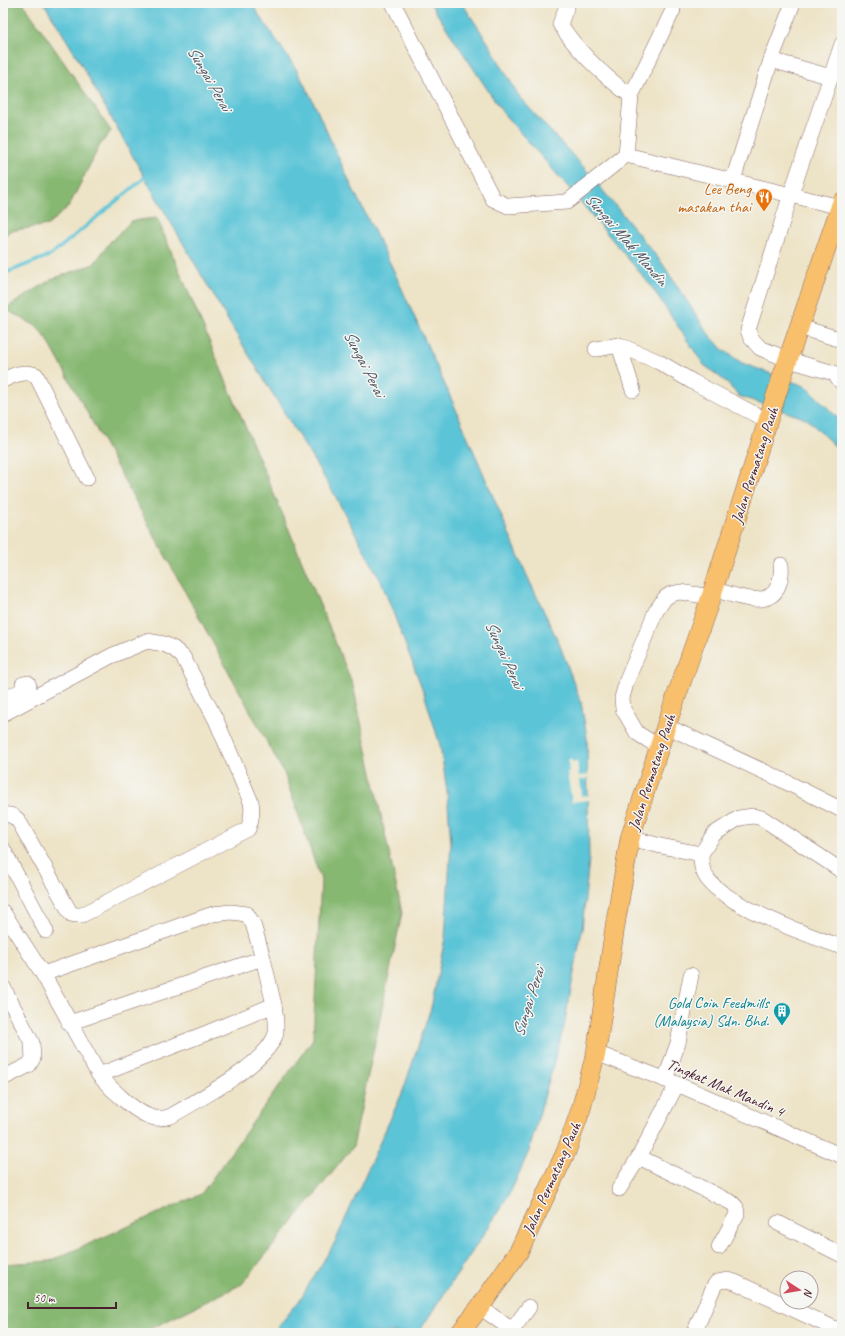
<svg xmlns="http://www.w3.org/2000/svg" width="845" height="1336" viewBox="0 0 845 1336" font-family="Caveat,sans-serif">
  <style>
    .forest { fill: #87b872; stroke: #686c4e }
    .water { fill: #5bc4d7; stroke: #527281 }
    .pier { fill: #ede3c6 }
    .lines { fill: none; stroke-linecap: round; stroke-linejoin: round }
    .stream { stroke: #5bc4d7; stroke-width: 3.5 }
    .minor-casing { stroke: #836461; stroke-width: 16 }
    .major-casing { stroke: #836461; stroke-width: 20 }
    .minor { stroke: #fff; stroke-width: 15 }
    .major { stroke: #f8bf6c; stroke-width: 19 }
    .labels { text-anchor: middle; stroke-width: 3; stroke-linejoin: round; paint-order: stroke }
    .food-label { font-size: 16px; fill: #c56008; stroke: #f6f6f2; text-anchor: end }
    .street-label { font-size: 16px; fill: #4a1f2b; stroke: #f6f6f2 }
    .culture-label { font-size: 16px; fill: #0d838f; stroke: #f6f6f2; text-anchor: end }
    .water-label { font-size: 17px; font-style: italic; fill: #505967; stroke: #f6f6f2 }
  </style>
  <rect width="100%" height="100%" fill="#f6f6f2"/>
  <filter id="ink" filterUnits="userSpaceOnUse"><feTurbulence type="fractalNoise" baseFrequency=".025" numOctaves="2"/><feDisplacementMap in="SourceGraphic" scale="8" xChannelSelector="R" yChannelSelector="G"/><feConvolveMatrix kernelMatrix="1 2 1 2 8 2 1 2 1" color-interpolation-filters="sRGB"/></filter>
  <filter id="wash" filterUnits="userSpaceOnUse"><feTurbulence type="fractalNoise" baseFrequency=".012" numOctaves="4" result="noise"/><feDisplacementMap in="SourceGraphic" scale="16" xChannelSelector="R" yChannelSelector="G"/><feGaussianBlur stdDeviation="0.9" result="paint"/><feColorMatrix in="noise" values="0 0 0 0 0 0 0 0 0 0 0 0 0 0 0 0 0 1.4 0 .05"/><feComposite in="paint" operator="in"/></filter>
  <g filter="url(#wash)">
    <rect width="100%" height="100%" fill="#ede3c6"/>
    <!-- forest -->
    <g class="forest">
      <path d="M3 3H23L111 131 100 145 69 206 48 225 10 231 3 237Z"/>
      <path d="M157 218 282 513 353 685 402 913 353 1147 242 1284 142 1333H3V1264L50 1261 201 1194 313 1039 321 880 284 773 47 339 36 326 5 309 52 279 94 264 110 242 131 221Z"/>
    </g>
    <!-- water -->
    <g class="water">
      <path d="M44 3H251L296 69 311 97 352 187 392 267 454 405 528 578 559 643 581 702 587 738 589 858 582 930 564 1026 529 1151 511 1191 486 1231 418 1333H273L299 1301 335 1242 403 1091 431 1008 445 938 451 843 447 791 440 745 424 693 381 581 333 492 233 329 145 178 77 57Z"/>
      <path d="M430 3H462L489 44 520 98 587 171 662 263 708 333 722 349 742 363 807 387 842 422V453L807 419 739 396 725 381 704 365 651 286 569 188 503 113Z"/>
    </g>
    <!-- pier -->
    <path class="pier" d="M568 760H572V763L577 762 579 776 588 775 589 778 580 780 582 796 589 795V800L572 802 567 772H569Z"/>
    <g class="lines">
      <!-- stream -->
      <path class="stream" d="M3 274 51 255 148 175"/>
    </g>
  </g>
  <g filter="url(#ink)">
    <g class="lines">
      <!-- minor casing -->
      <g class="minor-casing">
        <g id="minor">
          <path d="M393 3 493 199 508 206 567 202 626 155 840 207"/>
          <path d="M568 3 560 24C578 52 604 76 631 96"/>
          <path d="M842 44 791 194 748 330 751 338 760 348 789 360 834 373 842 383"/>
          <path d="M771 60 831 77"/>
          <path d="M626 155 631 96 673 10"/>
          <path d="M733 180 771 60 793 3"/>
          <path d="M799 327 842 340"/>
          <path d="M619 345 633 390"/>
          <path d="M596 349 619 345 659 362 693 382 768 421"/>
          <path d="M3 380C14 375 24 370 36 375L87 478"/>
          <path d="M713 589C730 594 769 611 778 586 781 579 782 573 781 565"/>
          <path d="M3 699 26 689 29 686 28 683 23 684"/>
          <path d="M3 714 111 656 147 641 164 644 174 649 183 657 216 720 251 802C253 812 252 819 248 829L82 915H77L71 914 18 820C13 816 9 813 3 816"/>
          <path d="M666 726 782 780 842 810"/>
          <path d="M659 747 637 733 623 709 622 698 627 680 656 611 665 598 671 594 680 592 711 597"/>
          <path d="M630 838 661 846 701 854 714 834 739 818 753 816 762 818 842 871"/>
          <path d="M3 849 46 931"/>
          <path d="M701 854C701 861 701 868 705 875 720 904 810 936 842 947"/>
          <path d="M3 912 43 974 99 1075C111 1089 137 1115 155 1118 161 1119 165 1118 171 1116 199 1099 263 1066 275 1036 278 1029 275 1013 274 1005"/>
          <path d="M43 974 213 914 231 912 247 914 253 924 263 958 69 1023"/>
          <path d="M3 987 32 1043 33 1058 29 1065 3 1078"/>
          <path d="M596 1053 677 1084 842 1156"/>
          <path d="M99 1075 207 1033 274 1005 263 958"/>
          <path d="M665 1080 678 1043 691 975"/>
          <path d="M639 1157 732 1203 736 1207 737 1214 719 1247"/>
          <path d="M619 1189 639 1157 677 1084"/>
          <path d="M778 1223 842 1255"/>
          <path d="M480 1307 512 1330"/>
          <path d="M510 1333 529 1307"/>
          <path d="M694 1333 714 1286 717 1282 727 1280 735 1282 842 1332"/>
        </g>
      </g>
      <!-- major casing -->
      <g class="major-casing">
        <path id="major" d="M460 1333 480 1307 519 1251 566 1152 581 1109 596 1053 616 920 630 838 666 726 711 597 782 377 842 202"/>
      </g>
      <!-- minor -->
      <use href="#minor" class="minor"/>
      <!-- major -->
      <use href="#major" class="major"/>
    </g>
  </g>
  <!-- icons -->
  <defs>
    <g id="restaurant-pin" transform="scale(0.9)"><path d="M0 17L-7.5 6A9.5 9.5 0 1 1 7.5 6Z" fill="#e8710a" stroke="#f6f6f2"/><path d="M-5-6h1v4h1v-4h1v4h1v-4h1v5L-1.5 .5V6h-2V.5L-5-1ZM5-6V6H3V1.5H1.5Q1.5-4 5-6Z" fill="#fff"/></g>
    <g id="building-pin" transform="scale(0.9)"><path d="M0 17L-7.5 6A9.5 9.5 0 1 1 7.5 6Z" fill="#0f9aa8" stroke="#f6f6f2"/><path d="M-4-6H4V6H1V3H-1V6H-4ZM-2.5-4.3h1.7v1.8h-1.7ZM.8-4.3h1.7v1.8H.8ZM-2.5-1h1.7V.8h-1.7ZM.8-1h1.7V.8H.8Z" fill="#fff"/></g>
  </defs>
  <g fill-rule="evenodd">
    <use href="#restaurant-pin" x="764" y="197"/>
    <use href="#building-pin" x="782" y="1011"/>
  </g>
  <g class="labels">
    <!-- food labels -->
    <g class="food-label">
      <text x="751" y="194">Lee Beng<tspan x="751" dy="18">masakan thai</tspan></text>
    </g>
    <!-- street labels -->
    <g class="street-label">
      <text transform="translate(754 465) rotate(-72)" y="6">Jalan Permatang Pauh</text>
      <text transform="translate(651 772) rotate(-72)" y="6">Jalan Permatang Pauh</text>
      <text transform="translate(726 1087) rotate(23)" y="6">Tingkat Mak Mandin 4</text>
      <text transform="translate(551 1178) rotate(-66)" y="6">Jalan Permatang Pauh</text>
    </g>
    <!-- culture labels -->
    <g class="culture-label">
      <text x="769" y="1008">Gold Coin Feedmills<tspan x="769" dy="18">(Malaysia) Sdn. Bhd.</tspan></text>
    </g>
    <!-- water labels -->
    <g class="water-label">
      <text transform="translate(210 78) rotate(60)" y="6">Sungai Perai</text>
      <text transform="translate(627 239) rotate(49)" y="6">Sungai Mak Mandin</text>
      <text transform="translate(365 363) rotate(63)" y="6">Sungai Perai</text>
      <text transform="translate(505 654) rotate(66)" y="6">Sungai Perai</text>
      <text transform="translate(528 1002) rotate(-72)" y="6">Sungai Perai</text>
    </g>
  </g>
  <!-- margin -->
  <rect width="845" height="1336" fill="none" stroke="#f6f6f2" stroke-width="16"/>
  <!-- north arrow -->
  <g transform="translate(799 1290) rotate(102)"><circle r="19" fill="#f6f6f2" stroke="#b1a0a2"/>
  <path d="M0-3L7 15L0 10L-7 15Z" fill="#d1495b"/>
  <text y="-6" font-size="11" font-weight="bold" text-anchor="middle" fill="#4a1f2b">N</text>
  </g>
  <!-- scale -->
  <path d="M28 1302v6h88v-6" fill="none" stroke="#4a1f2b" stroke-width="2"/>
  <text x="34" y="1302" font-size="12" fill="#4a1f2b" stroke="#f6f6f2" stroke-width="3" paint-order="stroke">50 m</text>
</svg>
